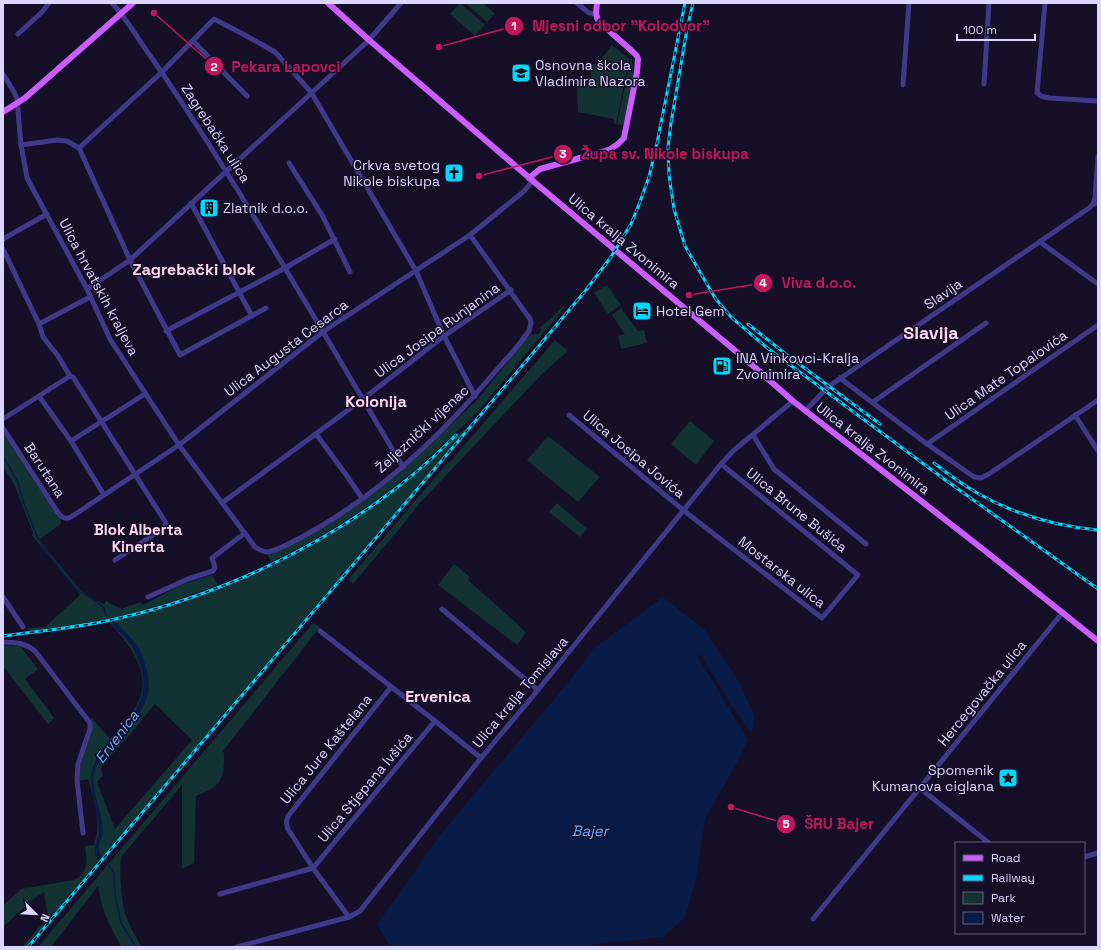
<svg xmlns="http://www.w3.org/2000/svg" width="1101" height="950" viewBox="0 0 1101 950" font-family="'Space Grotesk',sans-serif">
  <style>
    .green { fill: #123233; fill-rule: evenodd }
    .water { fill: #091c48 }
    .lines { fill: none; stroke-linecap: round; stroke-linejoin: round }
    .stream { stroke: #091c48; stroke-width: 1.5 }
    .minor { stroke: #403989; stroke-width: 5 }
    .major { stroke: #cb5dff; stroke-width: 6 }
    .rail-casing { stroke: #02d8ff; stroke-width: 3 }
    .rail { stroke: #150f28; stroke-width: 1.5; stroke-dasharray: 4.5; stroke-linecap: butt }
    .labels { text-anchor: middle; stroke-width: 3; stroke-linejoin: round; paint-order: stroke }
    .poi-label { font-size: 14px; fill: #ddd6ff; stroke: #150f28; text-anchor: start }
    .street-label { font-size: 14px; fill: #ddd6ff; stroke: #150f28 }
    .neighbourhood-label { font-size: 15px; font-weight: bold; fill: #ffd8ef; stroke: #150f28 }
    .water-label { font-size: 15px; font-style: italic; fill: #64afff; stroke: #150f28 }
    .quarter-label { font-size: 16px; font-weight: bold; fill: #ffd8ef; stroke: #150f28 }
    .district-label { font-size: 18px; font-weight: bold; fill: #ffd8ef; stroke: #150f28 }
    .leader { fill: none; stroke: #c2185b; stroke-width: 1.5 }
    .callout-dot { fill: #c2185b; stroke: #150f28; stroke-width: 1.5 }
    .mark-label { font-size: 12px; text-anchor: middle; font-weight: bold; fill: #fff }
    .callout-label { font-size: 15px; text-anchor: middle; font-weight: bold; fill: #c2185b; stroke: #150f28; stroke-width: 3; stroke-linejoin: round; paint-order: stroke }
  </style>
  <rect width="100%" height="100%" fill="#150f28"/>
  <!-- green -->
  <g class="green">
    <path d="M460 3 485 25 475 36 450 14Z"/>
    <path d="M465 3H483L495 14 487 22Z"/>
    <path d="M612 45 629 59 616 124 614 123V119L578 112 577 86H589L593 64H597Z"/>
    <path d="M631 57C637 71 627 107 624 123L622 125 617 124Z"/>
    <path d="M607 285 621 305 608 314 594 293Z"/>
    <path d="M563 306 565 307 481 408 465 424 415 470 377 500 350 518 311 542 271 562 267 554 304 538 327 525 426 448 477 400 528 337 532 334H539L541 329 539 328 548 321Z"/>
    <path d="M621 308 638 331 644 330 647 343 621 349 618 336 625 334 612 315Z"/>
    <path d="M555 340 568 351 541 375 419 504 405 522 353 584 348 580 448 462H450Z"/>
    <path d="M475 419 79 885 26 947H22L48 917 44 892 31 901 3 927V906L21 889 74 880C89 873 87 859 85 846L94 845C95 841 96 837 97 833 100 819 92 793 88 779L79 781 80 766 92 729 90 718 91 717 110 739C120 728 132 716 138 702 153 672 128 643 109 622 234 597 357 532 449 444 457 436 466 428 475 419ZM155 704 192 740 115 829 97 782 100 778 103 776 101 768 106 760 127 738Z"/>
    <path d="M690 421 714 441 696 465 671 444Z"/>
    <path d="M3 432 61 520V523L58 526 40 539 49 552 80 590 93 599 104 604 106 601 121 609 140 602 143 605 181 585 212 575 218 585C181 599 143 612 104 620 79 625 54 628 29 631L28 628 45 627 80 595 32 535 33 533 15 486 3 467Z"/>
    <path d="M548 436 600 477 578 502 527 460Z"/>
    <path d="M557 503 587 529 580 537 549 512Z"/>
    <path d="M454 564 470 577 468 580 524 630 526 633 517 645 438 585Z"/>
    <path d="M313 623 320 627 223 751 224 754C224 765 225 779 214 787 209 791 202 793 196 796L194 863 182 869V785L121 857C119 873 121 901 126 916 129 925 137 939 142 947H122C113 933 104 915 100 898 100 894 99 890 98 886L51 947H38Z"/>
    <path d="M3 645 20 646 38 669 25 679 54 718 48 724 3 666Z"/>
  </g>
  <!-- water -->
  <g class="water">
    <path d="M663 597 705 630 739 682 754 715V726L752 731 749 730 732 706 701 655H699L698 657 748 740 738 761 705 819 696 879 685 918 663 937 596 944 593 947H390L377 924 404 887 439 836 571 679 593 649Z"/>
    <path d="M116 622C123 630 132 638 138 647 142 652 143 659 145 664 156 696 142 712 121 734 112 744 98 758 95 771 90 787 100 806 102 822 102 825 103 828 103 831 102 841 95 848 102 857L99 861C89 853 99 840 99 830 99 810 86 785 93 767 99 751 110 740 121 728 139 708 150 692 140 665 138 659 136 653 133 648 129 641 117 630 111 623Z"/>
  </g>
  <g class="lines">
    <!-- stream -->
    <g class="stream">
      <path d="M3 456 18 482 23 501 36 534 47 552 77 590 97 602 104 608 106 616"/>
      <path d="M100 857 109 865 114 873 115 895 121 923 136 947"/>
    </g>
    <!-- minor -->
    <g class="minor">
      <path d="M112 3C124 16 134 32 144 47 164 75 183 104 201 132 272 242 336 355 403 467"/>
      <path d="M577 3 589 13 596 14"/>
      <path d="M1045 3 1037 93 1041 96 1049 98 1098 101"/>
      <path d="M18 34 42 12 49 3"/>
      <path d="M193 41 247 96"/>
      <path d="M3 74 14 92 17 99 21 145 27 178 87 289 110 339 179 445 255 547C258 549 261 551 266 552 276 552 293 541 302 537 376 497 440 437 494 373 506 359 519 346 529 331L531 323 530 319 470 235"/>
      <path d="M984 84 989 3"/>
      <path d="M903 85 909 3"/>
      <path d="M21 145 57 140 67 141 79 148 130 260 180 355 266 308"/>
      <path d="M79 148 162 72 214 19 243 34 275 52 311 92 416 271 444 336 475 396"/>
      <path d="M289 163 322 215 350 272"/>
      <path d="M191 203 252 316"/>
      <path d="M1093 204 1095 198 1098 157"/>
      <path d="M3 239 47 214"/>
      <path d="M1040 242 1098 284"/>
      <path d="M3 249 39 324 43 337 58 356 70 376 73 377 166 523 165 527 115 560"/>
      <path d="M87 289 130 260 369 40 401 3"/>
      <path d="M39 324 90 297"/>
      <path d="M166 331 285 268 335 239"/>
      <path d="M840 378 927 444 974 477 981 478 989 474 1098 400"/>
      <path d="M39 396 71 441 104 495"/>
      <path d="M873 402 986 323"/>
      <path d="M805 411 827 388 835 382 1089 208 1093 204 1098 203"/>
      <path d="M569 415 683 510 822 618 858 575 721 464"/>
      <path d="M1075 415 1098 451"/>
      <path d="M3 419 70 376"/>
      <path d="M3 428 57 511C61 517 64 520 71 517L179 445 324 331 470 235 523 192 533 181"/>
      <path d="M316 434 347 476 362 498"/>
      <path d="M753 435 774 469 866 544"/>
      <path d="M71 441 145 394"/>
      <path d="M927 444 1098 325"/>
      <path d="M222 503 363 399 444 336 511 290"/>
      <path d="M3 597 23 627"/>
      <path d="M148 597 188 579 213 571 215 567 212 558 245 533"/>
      <path d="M442 609 538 690"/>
      <path d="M320 631 435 721 481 758"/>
      <path d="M3 642C15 642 25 643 35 651L90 723V729L78 764 77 780 83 833"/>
      <path d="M921 789 989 843"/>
      <path d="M1084 857 1098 853"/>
      <path d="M220 894 313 868 435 721"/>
      <path d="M349 917 313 868 288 829C286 824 286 821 288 816L391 687"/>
      <path d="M813 919 1063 612"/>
      <path d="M237 947 349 917 360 911 481 758 538 690 721 464 733 451 793 401"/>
    </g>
    <!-- major -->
    <g class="major">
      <path d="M328 3 369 40 533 181 751 364 793 401 984 550 1098 641"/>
      <path d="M3 112 25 98 133 3"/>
      <path d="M529 178 540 169 609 150 618 144 624 138 637 72 638 59 637 56 631 50 599 22C595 15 596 11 597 3"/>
    </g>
    <!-- rail casing -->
    <g class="rail-casing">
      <g id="rail">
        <path d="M693 3 687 29 671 123 668 147 669 175 674 209 685 246 715 298 731 317 766 347 944 479 1098 589"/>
        <path d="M748 324 787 355 880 424"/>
        <path d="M934 463C948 474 963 485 979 494 1016 515 1056 526 1098 530"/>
        <path d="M3 636C39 631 75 628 111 620 212 598 313 552 395 489 404 482 414 474 423 466 435 456 445 446 456 435"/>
        <path d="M28 947 517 372 586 290 611 257 631 224 638 207 649 177 657 143 685 3"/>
      </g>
    </g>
    <!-- rail -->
    <use href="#rail" class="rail"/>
  </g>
  <!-- icons -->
  <defs>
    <g id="school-square" transform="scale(1)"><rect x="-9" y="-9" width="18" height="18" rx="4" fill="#02d8ff" stroke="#150f28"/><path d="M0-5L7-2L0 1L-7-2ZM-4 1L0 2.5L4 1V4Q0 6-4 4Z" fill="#111"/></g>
    <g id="church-square" transform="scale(1)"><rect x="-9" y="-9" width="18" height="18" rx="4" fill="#02d8ff" stroke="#150f28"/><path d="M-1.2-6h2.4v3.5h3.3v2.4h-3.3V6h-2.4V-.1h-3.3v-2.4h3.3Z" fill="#111"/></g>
    <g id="building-square" transform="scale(1)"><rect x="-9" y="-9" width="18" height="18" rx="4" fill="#02d8ff" stroke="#150f28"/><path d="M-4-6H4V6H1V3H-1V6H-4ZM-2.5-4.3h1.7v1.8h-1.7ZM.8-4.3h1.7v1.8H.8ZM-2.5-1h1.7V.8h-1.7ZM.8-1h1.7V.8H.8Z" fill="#111"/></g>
    <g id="hotel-square" transform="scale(1)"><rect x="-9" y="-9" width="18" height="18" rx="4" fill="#02d8ff" stroke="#150f28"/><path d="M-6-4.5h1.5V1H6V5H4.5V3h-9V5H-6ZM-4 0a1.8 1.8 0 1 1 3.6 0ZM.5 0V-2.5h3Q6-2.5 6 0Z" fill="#111"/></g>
    <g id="fuel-square" transform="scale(1)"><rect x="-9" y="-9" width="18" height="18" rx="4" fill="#02d8ff" stroke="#150f28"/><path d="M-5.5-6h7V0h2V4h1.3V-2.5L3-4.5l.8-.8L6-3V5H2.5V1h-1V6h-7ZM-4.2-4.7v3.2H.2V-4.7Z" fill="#111"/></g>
    <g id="sight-square" transform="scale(1)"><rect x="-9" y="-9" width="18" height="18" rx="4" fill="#02d8ff" stroke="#150f28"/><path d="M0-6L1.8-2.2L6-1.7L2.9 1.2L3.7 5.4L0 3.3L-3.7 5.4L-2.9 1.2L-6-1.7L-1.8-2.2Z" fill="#111"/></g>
  </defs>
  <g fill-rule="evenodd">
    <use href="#school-square" x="521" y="73"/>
    <use href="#church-square" x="454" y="173"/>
    <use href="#building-square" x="209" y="208"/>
    <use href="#hotel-square" x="642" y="311"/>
    <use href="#fuel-square" x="722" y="366"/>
    <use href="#sight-square" x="1008" y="778"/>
  </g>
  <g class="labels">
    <!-- poi labels -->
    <g class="poi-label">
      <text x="535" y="70">Osnovna škola<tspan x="535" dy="16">Vladimira Nazora</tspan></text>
      <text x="440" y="170" text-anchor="end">Crkva svetog<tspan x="440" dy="16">Nikole biskupa</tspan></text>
      <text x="223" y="213">Zlatnik d.o.o.</text>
      <text x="656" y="316">Hotel Gem</text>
      <text x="736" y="363">INA Vinkovci-Kralja<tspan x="736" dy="16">Zvonimira</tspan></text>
      <text x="994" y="775" text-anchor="end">Spomenik<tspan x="994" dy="16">Kumanova ciglana</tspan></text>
    </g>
    <!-- street labels -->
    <g class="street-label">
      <text transform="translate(216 133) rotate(57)" y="5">Zagrebačka ulica</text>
      <text transform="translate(624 241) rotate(40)" y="5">Ulica kralja Zvonimira</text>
      <text transform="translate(99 287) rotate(62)" y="5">Ulica hrvatskih kraljeva</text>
      <text transform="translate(943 294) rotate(-34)" y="5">Slavija</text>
      <text transform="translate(437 330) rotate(-36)" y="5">Ulica Josipa Runjanina</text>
      <text transform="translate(286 348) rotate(-37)" y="5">Ulica Augusta Cesarca</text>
      <text transform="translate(1006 375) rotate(-35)" y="5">Ulica Mate Topalovića</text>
      <text transform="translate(422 429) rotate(-43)" y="5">Željeznički vijenac</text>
      <text transform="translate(873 448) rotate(38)" y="5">Ulica kralja Zvonimira</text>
      <text transform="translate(634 454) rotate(40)" y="5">Ulica Josipa Jovića</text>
      <text transform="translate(45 470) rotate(57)" y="5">Barutana</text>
      <text transform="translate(797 510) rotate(39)" y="5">Ulica Brune Bušića</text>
      <text transform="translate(782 572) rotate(38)" y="5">Mostarska ulica</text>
      <text transform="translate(520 692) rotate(-50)" y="5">Ulica kralja Tomislava</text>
      <text transform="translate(982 693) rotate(-51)" y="5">Hercegovačka ulica</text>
      <text transform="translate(326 749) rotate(-51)" y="5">Ulica Jure Kaštelana</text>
      <text transform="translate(365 787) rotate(-50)" y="5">Ulica Stjepana Ivšića</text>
    </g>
    <!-- neighbourhood labels -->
    <g class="neighbourhood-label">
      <text x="138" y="535">Blok Alberta<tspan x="138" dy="17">Kinerta</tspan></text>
    </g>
    <!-- water labels -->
    <g class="water-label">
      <text transform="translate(117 737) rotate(-53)" y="5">Ervenica</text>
      <text x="590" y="836">Bajer</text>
    </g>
    <!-- quarter labels -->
    <g class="quarter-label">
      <text x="194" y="275">Zagrebački blok</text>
      <text x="376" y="407">Kolonija</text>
      <text x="438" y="702">Ervenica</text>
    </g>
    <!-- district labels -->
    <g class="district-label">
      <text x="931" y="339">Slavija</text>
    </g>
  </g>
  <!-- callouts -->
  <path class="leader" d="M439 47L514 26M154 13L214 66M479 176L563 154M689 295L763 283M731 807L786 824"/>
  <g class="callout-dot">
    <circle cx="439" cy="47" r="4"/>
    <circle cx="154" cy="13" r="4"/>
    <circle cx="479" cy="176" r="4"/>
    <circle cx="689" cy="295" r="4"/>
    <circle cx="731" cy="807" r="4"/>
    <circle cx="514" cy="26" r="10"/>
    <circle cx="214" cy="66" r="10"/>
    <circle cx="563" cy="154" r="10"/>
    <circle cx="763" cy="283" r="10"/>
    <circle cx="786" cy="824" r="10"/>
  </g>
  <g class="mark-label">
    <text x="514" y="30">1</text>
    <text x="214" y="71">2</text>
    <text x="563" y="158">3</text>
    <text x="763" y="287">4</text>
    <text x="786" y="828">5</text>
  </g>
  <g class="callout-label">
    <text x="621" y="31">Mjesni odbor "Kolodvor"</text>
    <text x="286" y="72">Pekara Lapovci</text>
    <text x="665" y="159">Župa sv. Nikole biskupa</text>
    <text x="819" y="288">Viva d.o.o.</text>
    <text x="839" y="829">ŠRU Bajer</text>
  </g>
  <!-- border -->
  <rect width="1101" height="950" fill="none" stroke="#ddd6ff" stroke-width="8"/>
  <!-- legend -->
  <rect x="955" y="842" width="130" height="92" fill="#150f28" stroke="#655f7e"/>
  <rect x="963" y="855" width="20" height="6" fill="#cb5dff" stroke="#655f7e"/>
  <text x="991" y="862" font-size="12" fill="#ddd6ff">Road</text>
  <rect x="963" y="875" width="20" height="6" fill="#02d8ff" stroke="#655f7e"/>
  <text x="991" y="882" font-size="12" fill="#ddd6ff">Railway</text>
  <rect x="963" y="892" width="20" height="12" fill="#123233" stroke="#655f7e"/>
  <text x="991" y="902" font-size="12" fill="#ddd6ff">Park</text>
  <rect x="963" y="912" width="20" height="12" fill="#091c48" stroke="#655f7e"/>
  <text x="991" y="922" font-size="12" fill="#ddd6ff">Water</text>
  <!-- north arrow -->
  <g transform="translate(36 914) rotate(114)" stroke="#150f28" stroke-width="3" paint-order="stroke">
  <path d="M0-3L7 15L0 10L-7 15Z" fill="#ddd6ff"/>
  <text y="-6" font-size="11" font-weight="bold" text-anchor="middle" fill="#ddd6ff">N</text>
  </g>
  <!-- scale -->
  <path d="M957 34v6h78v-6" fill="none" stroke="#ddd6ff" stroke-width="2"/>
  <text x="963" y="34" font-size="12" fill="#ddd6ff" stroke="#150f28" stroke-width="3" paint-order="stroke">100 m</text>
</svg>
